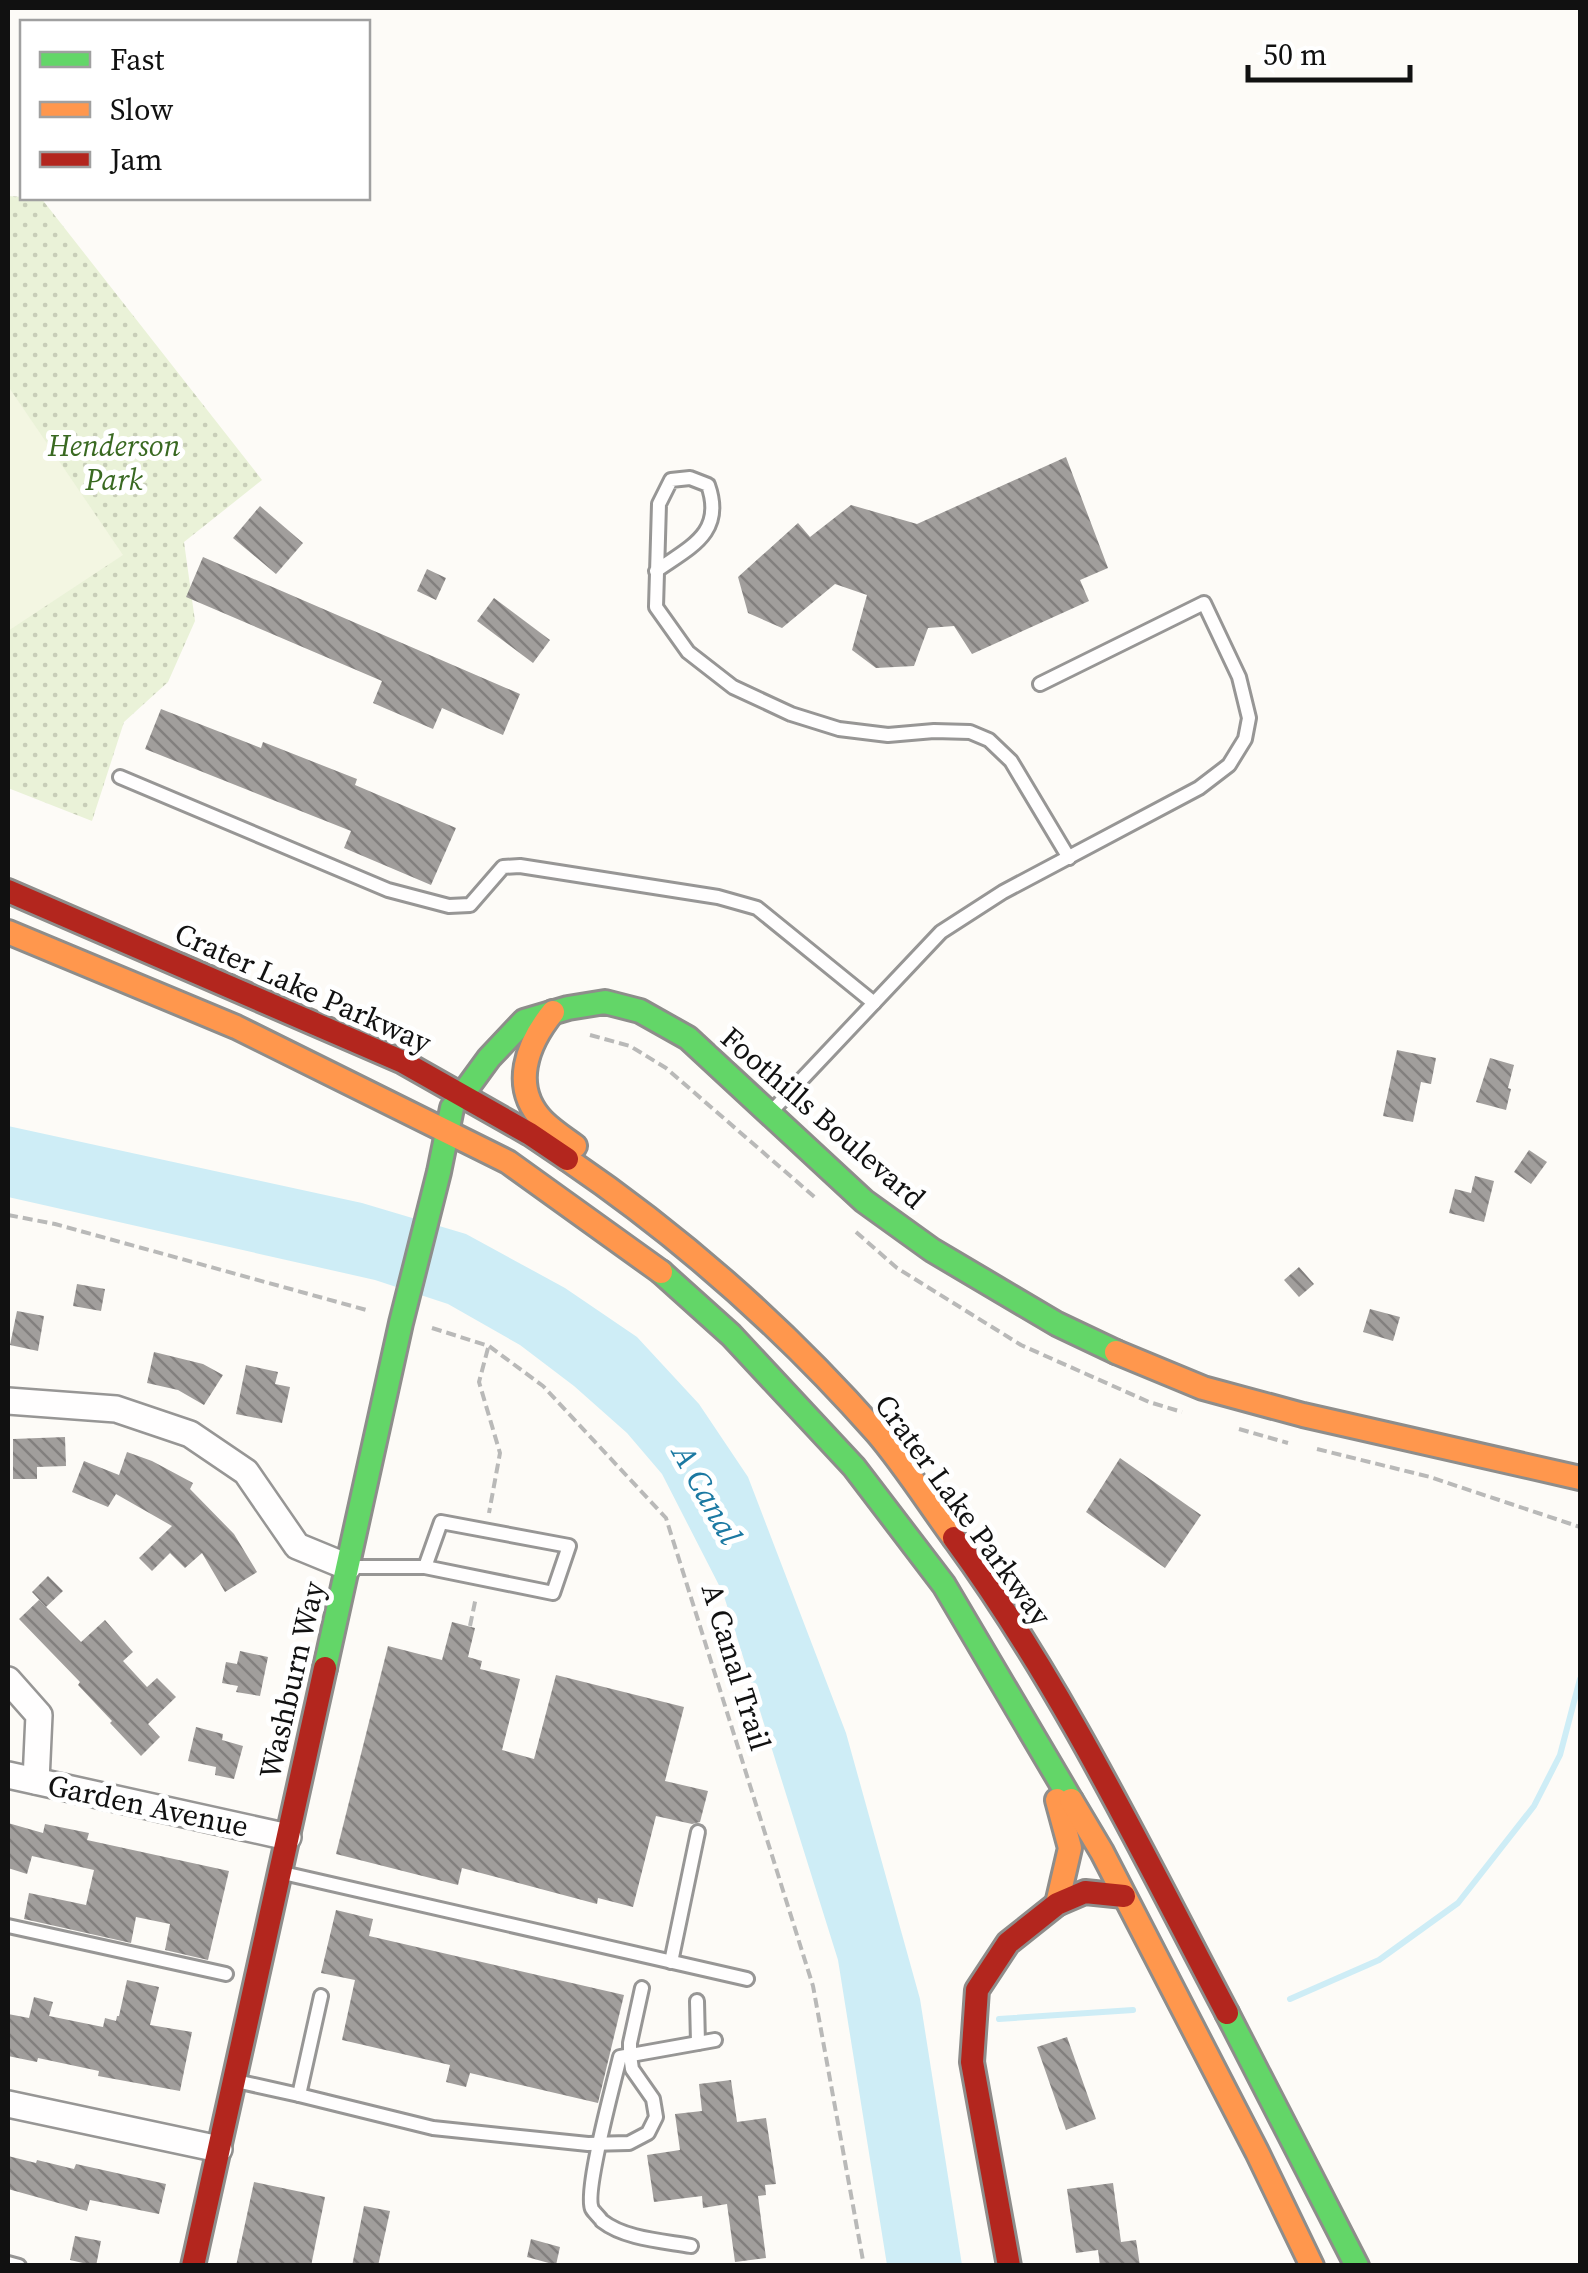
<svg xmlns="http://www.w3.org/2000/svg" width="1588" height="2273" viewBox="0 0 1588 2273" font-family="'Source Serif 4',serif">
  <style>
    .park { fill: url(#park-dots) }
    .pitch { fill: #f3f6e2 }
    .water { fill: #ceedf6 }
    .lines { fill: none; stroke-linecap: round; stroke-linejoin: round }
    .stream { stroke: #ceedf6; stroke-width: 6 }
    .building { fill: url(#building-back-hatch) }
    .lane-casing { stroke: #979695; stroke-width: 18 }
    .street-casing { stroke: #979695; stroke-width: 30 }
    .fast-casing { stroke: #8e8d8b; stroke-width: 28 }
    .slow-casing { stroke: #8e8d8b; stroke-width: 28 }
    .jam-casing { stroke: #8e8d8b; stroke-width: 28 }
    .path { stroke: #b9b9b8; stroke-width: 4; stroke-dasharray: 10 5; stroke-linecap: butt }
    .lane { stroke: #fffefe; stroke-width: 12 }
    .street { stroke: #fffefe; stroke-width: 25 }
    .fast { stroke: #63d668; stroke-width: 22 }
    .slow { stroke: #ff974d; stroke-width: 22 }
    .jam { stroke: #b3261e; stroke-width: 22 }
    .labels { text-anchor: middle; stroke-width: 10; stroke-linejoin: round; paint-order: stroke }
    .park-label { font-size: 30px; font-style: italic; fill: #396921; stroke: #fff }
    .street-label { font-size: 30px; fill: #111; stroke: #fff }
    .water-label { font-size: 32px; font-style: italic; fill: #1b79a2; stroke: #fff }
  </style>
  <defs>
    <pattern id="park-dots" width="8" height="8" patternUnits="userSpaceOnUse" patternTransform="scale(2.5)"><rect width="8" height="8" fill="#eaf2d8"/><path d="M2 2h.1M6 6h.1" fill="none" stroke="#c8ceb8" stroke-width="1.8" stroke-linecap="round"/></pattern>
    <pattern id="building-back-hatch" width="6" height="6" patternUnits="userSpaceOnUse" patternTransform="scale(2.5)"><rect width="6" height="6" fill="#a19e9c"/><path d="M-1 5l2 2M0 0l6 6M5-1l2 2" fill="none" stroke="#827f7e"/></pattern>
  </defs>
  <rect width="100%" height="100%" fill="#fdfbf7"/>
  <!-- park -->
  <path class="park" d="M8 196 41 198 262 480 184 542 195 621 168 682 124 722 92 821 8 788Z"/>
  <!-- pitch -->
  <path class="pitch" d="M8 386 123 555 8 631Z"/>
  <!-- water -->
  <path class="water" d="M8 1126 362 1203 466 1234 565 1288 637 1337 699 1404 748 1477 846 1733 920 1999 962 2265H887L838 1960 723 1593 662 1474 627 1433 574 1386 520 1345 448 1304 375 1280 8 1197Z"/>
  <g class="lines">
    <!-- stream -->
    <g class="stream">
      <path d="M1290 1999 1379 1960 1458 1903 1534 1806 1560 1755 1580 1679"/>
      <path d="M999 2019 1133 2010"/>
    </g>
  </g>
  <!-- building -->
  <g class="building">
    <path d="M1066 457 1108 568 1080 580 1089 601 972 654 954 626 928 628 914 666 876 668 852 650 867 595 835 584 782 628 748 613 738 577 798 523 810 537 851 505 917 524Z"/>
    <path d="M260 506 303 543 276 574 233 538Z"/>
    <path d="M203 557 520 694 503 735 442 708 433 729 373 703 382 681 186 597Z"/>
    <path d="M427 569 446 578 436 600 417 591Z"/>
    <path d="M494 598 550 640 533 663 477 621Z"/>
    <path d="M161 709 261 748 263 742 357 779 355 785 456 828 431 885 344 848 351 831 145 749Z"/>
    <path d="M1397 1050 1436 1058 1431 1084 1421 1082 1413 1122 1383 1116Z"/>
    <path d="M1490 1058 1514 1065 1508 1088 1511 1089 1506 1110 1476 1102Z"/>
    <path d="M1529 1150 1547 1162 1531 1184 1514 1172Z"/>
    <path d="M1475 1176 1494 1181 1484 1222 1449 1213 1455 1189 1471 1193Z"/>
    <path d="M1299 1267 1314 1284 1299 1297 1284 1280Z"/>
    <path d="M77 1284 105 1289 101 1311 73 1306Z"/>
    <path d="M1370 1309 1400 1317 1393 1341 1363 1332Z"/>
    <path d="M17 1311 44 1316 38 1351 10 1345Z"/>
    <path d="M154 1352 203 1364 223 1375 204 1405 178 1390 147 1383Z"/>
    <path d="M246 1365 278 1372 275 1384 290 1387 282 1423 236 1414Z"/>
    <path d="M65 1437 66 1466 37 1467V1479H13V1439Z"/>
    <path d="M127 1452 152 1461 193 1483 190 1489 234 1534 257 1572 225 1592 202 1553 185 1568 170 1553 152 1571 139 1558 172 1526 116 1494 108 1507 72 1492 84 1461 119 1475Z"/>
    <path d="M1120 1458 1201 1515 1165 1568 1086 1512Z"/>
    <path d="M48 1576 63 1591 46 1607 32 1592Z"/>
    <path d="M39 1600 81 1642 105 1620 133 1652 123 1661 147 1687 157 1678 176 1697 148 1724 160 1737 141 1756 110 1723 112 1721 78 1685 80 1682 19 1619Z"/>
    <path d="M452 1622 475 1628 468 1657 482 1661 480 1669 520 1679 502 1750 534 1759 556 1675 684 1707 665 1781 708 1791 700 1822 692 1824 656 1816 633 1907 598 1898 597 1904 462 1868 458 1885 336 1854 388 1646 442 1660Z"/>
    <path d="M240 1651 268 1657 260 1696 236 1692 238 1686 222 1683 226 1662 237 1664Z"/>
    <path d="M196 1727 223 1734 222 1740 243 1746 234 1779 215 1775 216 1767 188 1761Z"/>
    <path d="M8 1823 43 1833 45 1824 89 1833 87 1840 229 1871 208 1960 165 1950 170 1924 136 1917 131 1943 24 1919 29 1893 86 1905 94 1870 32 1856 27 1874 8 1868Z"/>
    <path d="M336 1910 373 1919 369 1936 624 1995 598 2103 470 2073 466 2087 446 2082 450 2065 342 2040 355 1980 321 1973Z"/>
    <path d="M127 1980 159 1987 150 2025 192 2032 180 2091 98 2076 99 2071 38 2058 37 2062 8 2056V2014L29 2018 34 1997 53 2002 49 2016 103 2027 105 2018 116 2021 117 2016H119Z"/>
    <path d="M1067 2037 1096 2119 1066 2130 1037 2047Z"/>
    <path d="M731 2080 737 2122 766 2118 776 2184 765 2185 766 2195 758 2196 766 2258 735 2262 727 2204 703 2208 702 2196 654 2202 647 2155 680 2150 675 2114 702 2111 699 2084Z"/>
    <path d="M8 2156 36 2163 37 2160 74 2169 76 2164 166 2184 159 2214 90 2200 87 2211 8 2189Z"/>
    <path d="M254 2182 325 2197 311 2266H236Z"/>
    <path d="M1113 2183 1121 2242 1136 2240 1140 2266H1100L1098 2250 1076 2253 1067 2189Z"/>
    <path d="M364 2206 390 2211 378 2266H352Z"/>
    <path d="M75 2236 101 2241 96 2266 70 2260Z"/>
    <path d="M531 2239 560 2247 556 2265 527 2257Z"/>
  </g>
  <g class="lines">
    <!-- lane casing -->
    <g class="lane-casing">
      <g id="lane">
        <path d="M656 571C690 547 725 533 708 485L690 478 671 480 659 504 656 607 688 652 733 687 791 714 839 729 888 735 934 731 970 732 989 740 1011 761 1069 858"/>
        <path d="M120 777 388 890 449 906 470 905 503 867 520 866 718 897 757 908 874 1003"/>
        <path d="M771 1112 941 932 1003 892 1199 788 1229 765 1245 739 1249 718 1239 677 1204 603 1040 684"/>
        <path d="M351 1567H425L553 1593 569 1546 441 1522 425 1567"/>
        <path d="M283 1873 747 1979"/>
        <path d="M8 1926 226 1974"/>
        <path d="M671 1962 698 1832"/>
        <path d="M697 2001 698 2043"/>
        <path d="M236 2081 299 2095 321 1996"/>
        <path d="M299 2095 433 2128 588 2144 629 2143 648 2133 656 2117 653 2099 632 2069 630 2055V2043L642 1988"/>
        <path d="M691 2246C663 2241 625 2239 602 2221 602 2220 592 2210 592 2209 584 2192 614 2082 620 2057L715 2040"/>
        <path d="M8 2263 19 2266"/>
      </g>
    </g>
    <!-- street casing -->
    <g class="street-casing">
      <g id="street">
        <path d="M8 1401 116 1409 190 1434 246 1472 297 1546 348 1567"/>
        <path d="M8 1680 39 1715 36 1781"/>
        <path d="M8 1775 288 1837"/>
        <path d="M8 2104 219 2149"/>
      </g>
    </g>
    <!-- fast casing -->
    <g class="fast-casing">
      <g id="fast">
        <path d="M462 1095 489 1058 524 1021 568 1008 605 1002 640 1011 688 1038 864 1201 932 1250 1057 1324 1116 1352"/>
        <path d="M661 1272 731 1335 854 1467 944 1585 1071 1800"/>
        <path d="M325 1668 401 1323 439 1172 452 1108"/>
        <path d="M1227 2013 1357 2266"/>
      </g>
    </g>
    <!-- slow casing -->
    <g class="slow-casing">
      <g id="slow">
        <path d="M8 932 236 1027 508 1162 661 1272"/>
        <path d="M553 1012C527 1044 510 1087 543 1121 553 1131 564 1138 575 1146"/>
        <path d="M567 1159C680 1236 786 1330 877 1433 905 1466 929 1504 954 1538"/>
        <path d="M1116 1352 1203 1388 1303 1415 1580 1478"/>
        <path d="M1057 1800 1070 1848 1057 1904"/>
        <path d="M1071 1800 1102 1852 1257 2152 1312 2266"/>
      </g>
    </g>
    <!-- jam casing -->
    <g class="jam-casing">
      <g id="jam">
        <path d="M8 891 403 1062 530 1134 567 1159"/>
        <path d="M954 1538C1062 1685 1142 1852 1227 2013"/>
        <path d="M193 2266 325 1668"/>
        <path d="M1009 2266 972 2062 977 1990 1008 1943 1057 1904 1085 1892 1124 1896"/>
      </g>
    </g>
    <!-- path -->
    <g class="path">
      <path d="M590 1035 630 1046 666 1068 818 1200"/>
      <path d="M8 1215 55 1224 370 1311"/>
      <path d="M856 1232 897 1268 1021 1345 1149 1402 1182 1412"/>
      <path d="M432 1328 489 1346 543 1386 666 1518 813 1986 864 2266"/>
      <path d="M488 1348 479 1382 500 1453 489 1513"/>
      <path d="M1239 1429 1288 1443"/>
      <path d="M1317 1449 1430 1477 1580 1527"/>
      <path d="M470 1626 476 1597"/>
    </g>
    <!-- lane -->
    <use href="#lane" class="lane"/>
    <!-- street -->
    <use href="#street" class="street"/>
    <!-- fast -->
    <use href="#fast" class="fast"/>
    <!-- slow -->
    <use href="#slow" class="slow"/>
    <!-- jam -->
    <use href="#jam" class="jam"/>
  </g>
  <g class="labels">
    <!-- park labels -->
    <g class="park-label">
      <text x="114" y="456">Henderson<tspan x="114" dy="34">Park</tspan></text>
    </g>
    <!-- street labels -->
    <g class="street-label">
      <text transform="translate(303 988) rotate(24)" y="10">Crater Lake Parkway</text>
      <text transform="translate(823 1118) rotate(41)" y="10">Foothills Boulevard</text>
      <text transform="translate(963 1510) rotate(54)" y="10">Crater Lake Parkway</text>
      <text transform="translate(736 1667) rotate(73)" y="10">A Canal Trail</text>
      <text transform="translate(292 1680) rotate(-77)" y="10">Washburn Way</text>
      <text transform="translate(148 1806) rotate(12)" y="10">Garden Avenue</text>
    </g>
    <!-- water labels -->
    <g class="water-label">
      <text transform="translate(707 1494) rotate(61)" y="11">A Canal</text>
    </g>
  </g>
  <!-- border -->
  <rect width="1588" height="2273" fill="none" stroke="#111111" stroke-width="20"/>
  <!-- legend -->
  <rect x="20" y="20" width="350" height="180" fill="#ffffff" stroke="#a0a0a0" stroke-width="2.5"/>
  <rect x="40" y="52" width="50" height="15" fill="#63d668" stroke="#a0a0a0" stroke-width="2.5"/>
  <text x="110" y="70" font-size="30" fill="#111111">Fast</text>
  <rect x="40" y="102" width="50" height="15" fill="#ff974d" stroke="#a0a0a0" stroke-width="2.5"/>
  <text x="110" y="120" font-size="30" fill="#111111">Slow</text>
  <rect x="40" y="152" width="50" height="15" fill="#b3261e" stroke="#a0a0a0" stroke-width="2.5"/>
  <text x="110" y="170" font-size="30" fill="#111111">Jam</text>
  <!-- scale -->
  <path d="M1248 65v15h162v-15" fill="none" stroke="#111111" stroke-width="5"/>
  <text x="1263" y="65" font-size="30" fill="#111111" stroke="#ffffff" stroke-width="8" paint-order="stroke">50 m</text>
</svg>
